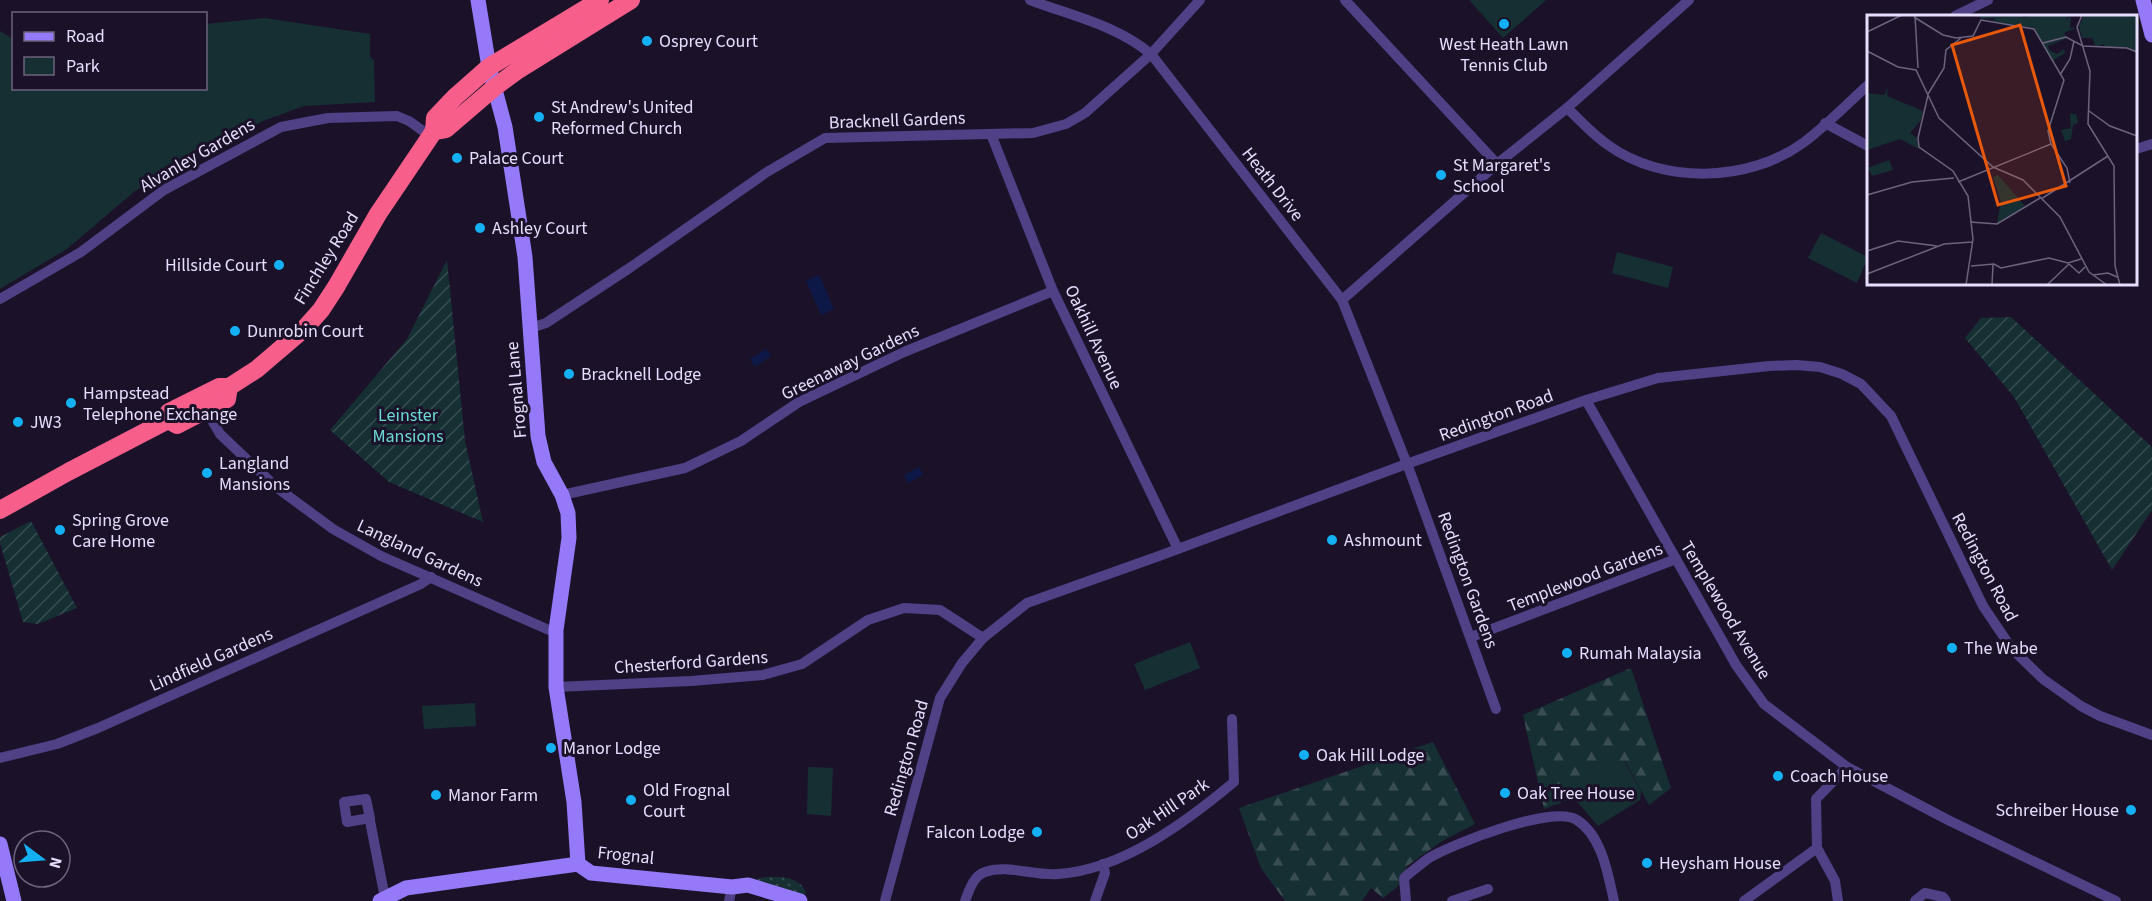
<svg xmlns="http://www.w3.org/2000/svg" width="2152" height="901" viewBox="0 0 2152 901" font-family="'Source Sans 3',sans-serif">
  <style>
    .grass { fill: url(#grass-dots) }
    .forest { fill: url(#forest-firs) }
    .park { fill: #162f33 }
    .garden { fill: url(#garden-furrows) }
    .water { fill: #0e1847 }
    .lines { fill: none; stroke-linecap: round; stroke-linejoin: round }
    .street { stroke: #504086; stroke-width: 10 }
    .secondary { stroke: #9579f8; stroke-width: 15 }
    .highway { stroke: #f75e8a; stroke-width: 18 }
    .poi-dot { fill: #13b1f3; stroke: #1b122a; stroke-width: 2 }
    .labels { text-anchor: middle; stroke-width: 6; stroke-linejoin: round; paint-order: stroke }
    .poi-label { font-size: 18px; fill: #e7ddfd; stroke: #1b122a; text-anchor: start }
    .street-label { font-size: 18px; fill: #e7ddfd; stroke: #1b122a }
    .park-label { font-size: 18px; fill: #6bdbd5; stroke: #1b122a }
    .inset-road { fill: none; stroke: #6d637e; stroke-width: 1.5 }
    .view { fill: #e8590c; fill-opacity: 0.15; stroke: #e8590c; stroke-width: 3 }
    .inset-edge { fill: none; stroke: #e7ddfd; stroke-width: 3 }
  </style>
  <defs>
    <pattern id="grass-dots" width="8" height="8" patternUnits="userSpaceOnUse" patternTransform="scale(1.5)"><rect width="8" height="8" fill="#162f33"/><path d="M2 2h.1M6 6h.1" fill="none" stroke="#384d51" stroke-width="1.8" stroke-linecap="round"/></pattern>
    <pattern id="forest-firs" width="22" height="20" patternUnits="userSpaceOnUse" patternTransform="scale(1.5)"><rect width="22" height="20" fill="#162f33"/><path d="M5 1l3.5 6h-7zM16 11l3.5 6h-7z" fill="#384d51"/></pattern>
    <pattern id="garden-furrows" width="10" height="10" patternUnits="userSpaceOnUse" patternTransform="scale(1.5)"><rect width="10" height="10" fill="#162f33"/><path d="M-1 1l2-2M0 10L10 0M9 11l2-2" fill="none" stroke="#384d51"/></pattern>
  </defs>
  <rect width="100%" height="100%" fill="#1b122a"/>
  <!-- grass -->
  <path class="grass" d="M765 877C780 876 800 876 806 893L803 895 757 882 758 879Z"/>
  <!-- forest -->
  <g class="forest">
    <path d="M1631 668 1671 788 1649 805 1625 761H1611L1574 798 1544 809 1523 715Z"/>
    <path d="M1433 742 1475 824 1444 840 1407 866 1401 884 1383 898 1371 888 1362 901H1285L1261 868 1239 808Z"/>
  </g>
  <!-- park -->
  <g class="park">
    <path d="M1469 0H1546L1503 38Z"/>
    <path d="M265 18 370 34V57L374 60 375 102 304 106 263 121 135 191 67 249 0 289V31L13 39 14 88H206V24Z"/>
    <path d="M1821 233 1868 257 1857 283 1808 258Z"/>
    <path d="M1617 252 1673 267 1668 288 1612 273Z"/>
    <path d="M1190 642 1200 668 1145 690 1134 664Z"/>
    <path d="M475 703 476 726 424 729 422 706Z"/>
    <path d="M1610 761H1624L1641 791 1640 800 1598 826 1574 798Z"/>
    <path d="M808 767 833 768 831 816 807 814Z"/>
  </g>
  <!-- garden -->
  <g class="garden">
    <path d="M447 260 465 441 483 522 389 482 330 430 407 339Z"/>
    <path d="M2011 317 2152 447V510L2112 570 2014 397 1965 338 1981 318Z"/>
    <path d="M31 521 77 608 38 624 23 622 0 543V537Z"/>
  </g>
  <!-- water -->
  <g class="water">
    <path d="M819 275 834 309 821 315 806 281Z"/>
    <path d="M766 349 771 356 755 367 750 359Z"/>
    <path d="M919 467 923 475 908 483 904 475Z"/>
  </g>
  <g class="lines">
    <!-- street -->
    <g class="street">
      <path d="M1030 0C1072 16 1116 25 1151 54L1342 300 1409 469 1496 709"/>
      <path d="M1345 0 1497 164"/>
      <path d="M1955 16 1988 0"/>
      <path d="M1567 108C1580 120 1593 135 1608 145 1663 185 1749 182 1803 143 1826 126 1847 104 1868 85"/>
      <path d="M1825 123 1868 146"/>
      <path d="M991 134 1053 291 1178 549"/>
      <path d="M2136 149 2152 144"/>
      <path d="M0 299 81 252 164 190 281 127 328 118 397 116 409 121 430 136"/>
      <path d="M1342 300 1497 164 1567 108 1689 0"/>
      <path d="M531 328 546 323 631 267 767 172 825 138 1033 133 1066 124 1085 113 1151 54 1200 0"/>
      <path d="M1586 400 1736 665 1764 704 1847 767 1948 820 2116 901"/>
      <path d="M206 410 220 434 276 487 333 529 381 556 549 630H556"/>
      <path d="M562 495 685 468 741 441 799 402 904 352 1053 291"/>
      <path d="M1471 637 1676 559"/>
      <path d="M556 687 691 681 763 675 802 664 868 620 904 608 940 610 983 638"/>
      <path d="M0 758 57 744 98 728 421 584 431 577"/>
      <path d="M370 818 347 822 344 802 366 799 370 818V821L385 898"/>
      <path d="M729 901 732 887"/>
      <path d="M885 901 940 698 962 663 983 638 1027 603 1159 556 1401 466 1586 400 1658 378 1769 366 1796 365 1820 367 1842 374 1861 384 1891 416 1983 606 2012 649 2043 679 2081 706 2100 716 2152 735"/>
      <path d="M965 901C969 891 973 876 985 872 1007 864 1034 876 1058 874 1122 870 1186 822 1234 782L1232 719"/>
      <path d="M1095 901 1105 873 1103 864"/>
      <path d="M1406 901 1404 878C1412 871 1421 864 1429 858 1453 844 1553 804 1577 820 1602 836 1608 874 1614 901"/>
      <path d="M1452 901 1488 889"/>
      <path d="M1744 901 1817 848"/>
      <path d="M1838 901 1835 881 1817 848 1816 799 1847 767"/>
      <path d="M1915 901 1925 893 1943 897 1946 901"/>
    </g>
    <!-- secondary -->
    <g class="secondary">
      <path d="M478 0 489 67 505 127 525 257 538 436 544 462 562 495 568 513 569 538 556 630V687L574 802 578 864"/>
      <path d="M2143 0 2152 35"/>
      <path d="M0 844 14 901"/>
      <path d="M380 901 406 888 578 864 591 873 732 887 748 885 800 901"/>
    </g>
    <!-- highway -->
    <g class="highway">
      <path d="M434 131 446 129 495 87 518 70 631 0"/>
      <path d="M168 420 177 425 227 399 229 387"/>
      <path d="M0 510 68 472 168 420 169 412 219 387H229L257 369 305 328 321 310 336 287 378 214 434 131 435 118 455 97 489 67 600 0"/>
    </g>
  </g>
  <!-- markers -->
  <g class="poi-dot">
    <circle cx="1504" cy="24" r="6"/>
    <circle cx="647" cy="41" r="6"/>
    <circle cx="539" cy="117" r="6"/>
    <circle cx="457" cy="158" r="6"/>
    <circle cx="1441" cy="175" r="6"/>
    <circle cx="480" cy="228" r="6"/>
    <circle cx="279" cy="265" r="6"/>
    <circle cx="235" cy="331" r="6"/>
    <circle cx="569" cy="374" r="6"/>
    <circle cx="71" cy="403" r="6"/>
    <circle cx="18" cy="422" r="6"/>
    <circle cx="207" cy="473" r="6"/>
    <circle cx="60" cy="530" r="6"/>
    <circle cx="1332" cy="540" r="6"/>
    <circle cx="1952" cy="648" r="6"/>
    <circle cx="1567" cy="653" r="6"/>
    <circle cx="551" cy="748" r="6"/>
    <circle cx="1304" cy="755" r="6"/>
    <circle cx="1778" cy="776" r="6"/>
    <circle cx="1505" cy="793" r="6"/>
    <circle cx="436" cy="795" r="6"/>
    <circle cx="631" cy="800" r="6"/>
    <circle cx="2131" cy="810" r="6"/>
    <circle cx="1037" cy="832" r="6"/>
    <circle cx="1647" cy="863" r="6"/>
  </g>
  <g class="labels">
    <!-- poi labels -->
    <g class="poi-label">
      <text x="659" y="47">Osprey Court</text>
      <text x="1504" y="50" text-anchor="middle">West Heath Lawn<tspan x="1504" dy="21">Tennis Club</tspan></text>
      <text x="551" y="113">St Andrew's United<tspan x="551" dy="21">Reformed Church</tspan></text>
      <text x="469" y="164">Palace Court</text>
      <text x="1453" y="171">St Margaret's<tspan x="1453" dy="21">School</tspan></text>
      <text x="492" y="234">Ashley Court</text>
      <text x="267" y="271" text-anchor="end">Hillside Court</text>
      <text x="247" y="337">Dunrobin Court</text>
      <text x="581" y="380">Bracknell Lodge</text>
      <text x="83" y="399">Hampstead<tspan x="83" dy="21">Telephone Exchange</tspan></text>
      <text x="30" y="428">JW3</text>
      <text x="219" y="469">Langland<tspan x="219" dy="21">Mansions</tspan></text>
      <text x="72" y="526">Spring Grove<tspan x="72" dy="21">Care Home</tspan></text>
      <text x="1344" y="546">Ashmount</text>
      <text x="1964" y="654">The Wabe</text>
      <text x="1579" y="659">Rumah Malaysia</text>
      <text x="563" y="754">Manor Lodge</text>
      <text x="1316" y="761">Oak Hill Lodge</text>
      <text x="1790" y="782">Coach House</text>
      <text x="643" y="796">Old Frognal<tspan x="643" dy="21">Court</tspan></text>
      <text x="1517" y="799">Oak Tree House</text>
      <text x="448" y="801">Manor Farm</text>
      <text x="2119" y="816" text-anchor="end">Schreiber House</text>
      <text x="1025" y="838" text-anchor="end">Falcon Lodge</text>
      <text x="1659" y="869">Heysham House</text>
    </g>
    <!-- street labels -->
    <g class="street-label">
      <text transform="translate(897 120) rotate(-2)" y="6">Bracknell Gardens</text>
      <text transform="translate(197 155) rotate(-30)" y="6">Alvanley Gardens</text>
      <text transform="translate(1273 184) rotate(52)" y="6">Heath Drive</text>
      <text transform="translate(326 258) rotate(-58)" y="6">Finchley Road</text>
      <text transform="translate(1094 337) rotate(65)" y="6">Oakhill Avenue</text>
      <text transform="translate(850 362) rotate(-26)" y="6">Greenaway Gardens</text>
      <text transform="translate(516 390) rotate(-95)" y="6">Frognal Lane</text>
      <text transform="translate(1496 415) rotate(-20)" y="6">Redington Road</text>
      <text transform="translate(420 553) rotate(25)" y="6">Langland Gardens</text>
      <text transform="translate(1985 567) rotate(62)" y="6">Redington Road</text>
      <text transform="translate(1585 577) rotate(-21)" y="6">Templewood Gardens</text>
      <text transform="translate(1468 580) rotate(70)" y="6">Redington Gardens</text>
      <text transform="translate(1726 610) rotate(59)" y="6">Templewood Avenue</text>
      <text transform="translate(211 659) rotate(-24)" y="6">Lindfield Gardens</text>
      <text transform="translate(691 662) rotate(-4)" y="6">Chesterford Gardens</text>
      <text transform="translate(906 758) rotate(-74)" y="6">Redington Road</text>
      <text transform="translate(1167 809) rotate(-34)" y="6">Oak Hill Park</text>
      <text transform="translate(626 855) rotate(6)" y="6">Frognal</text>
    </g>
    <!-- park labels -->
    <g class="park-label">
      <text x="408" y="421">Leinster<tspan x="408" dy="21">Mansions</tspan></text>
    </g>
  </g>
  <!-- overview -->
  <g transform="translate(1867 15)">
    <rect width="270" height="270" fill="#1b122a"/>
    <path d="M180 0 178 7 167 13 122 6ZM22 145 26 155 5 161 1 153Z" fill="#162f33"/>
    <path d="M112 0H203L197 7 204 1 203 13H209L197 18 200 23 181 31 182 35 190 39 197 34 198 38 185 46 167 13 178 5 157 1 147 10 130 7 127 3 114 4Z" fill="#162f33"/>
    <path d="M203 99H209L211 108 206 110 204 124 198 126 194 115 204 113Z" fill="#162f33"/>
    <path d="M217 0H270V37L261 32 238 33 237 29 229 32 225 23H215L212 11ZM21 73 20 81 56 96 54 105 43 118 50 123 52 134 33 124 0 135V78L17 80ZM131 160 158 191 130 209 134 186 126 162Z" fill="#162f33"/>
    <path class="inset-road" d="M48 0 51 53M215 0 210 12 223 56 221 109 247 151 248 251 253 270M47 2 76 20 89 23 106 21 114 5 167 14 197 65 181 116 184 129 200 153 203 168M0 17 35 0M176 28 199 22 216 31 260 33 270 37M0 36 31 52 49 55 72 103 126 152 156 165 193 202 222 257 240 270M193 60 203 44 207 26M61 79 77 53 79 35 94 23M61 80 51 123 52 132 86 156 101 181 106 224 99 270M222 96 243 111 270 121M91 167 184 129M0 180 45 167 87 163M174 184 241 141M103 207 130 209 173 183M0 236 31 226 70 231M104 251 127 249 134 253 182 243 201 248 214 244M0 259 77 229 105 227M226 260 241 258 250 262M125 270 126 250M180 270 202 249 212 258 218 252"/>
    <path class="view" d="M153 10 199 171 131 190 85 30Z"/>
    <rect width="270" height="270" class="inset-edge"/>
  </g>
  <!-- legend -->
  <rect x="12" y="12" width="195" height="78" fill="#1b122a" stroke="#6d637e" stroke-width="1.5"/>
  <rect x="24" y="32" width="30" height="9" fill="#9579f8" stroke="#6d637e" stroke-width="1.5"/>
  <text x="66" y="42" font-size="18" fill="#e7ddfd">Road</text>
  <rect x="24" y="57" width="30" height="18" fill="#162f33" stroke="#6d637e" stroke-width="1.5"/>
  <text x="66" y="72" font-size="18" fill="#e7ddfd">Park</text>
  <!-- north arrow -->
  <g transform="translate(42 859) rotate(106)"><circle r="28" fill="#1b122a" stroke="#6d637e" stroke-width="1.5"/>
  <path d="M0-4.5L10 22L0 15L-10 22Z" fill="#13b1f3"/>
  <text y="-9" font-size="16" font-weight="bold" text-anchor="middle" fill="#e7ddfd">N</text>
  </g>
</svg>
